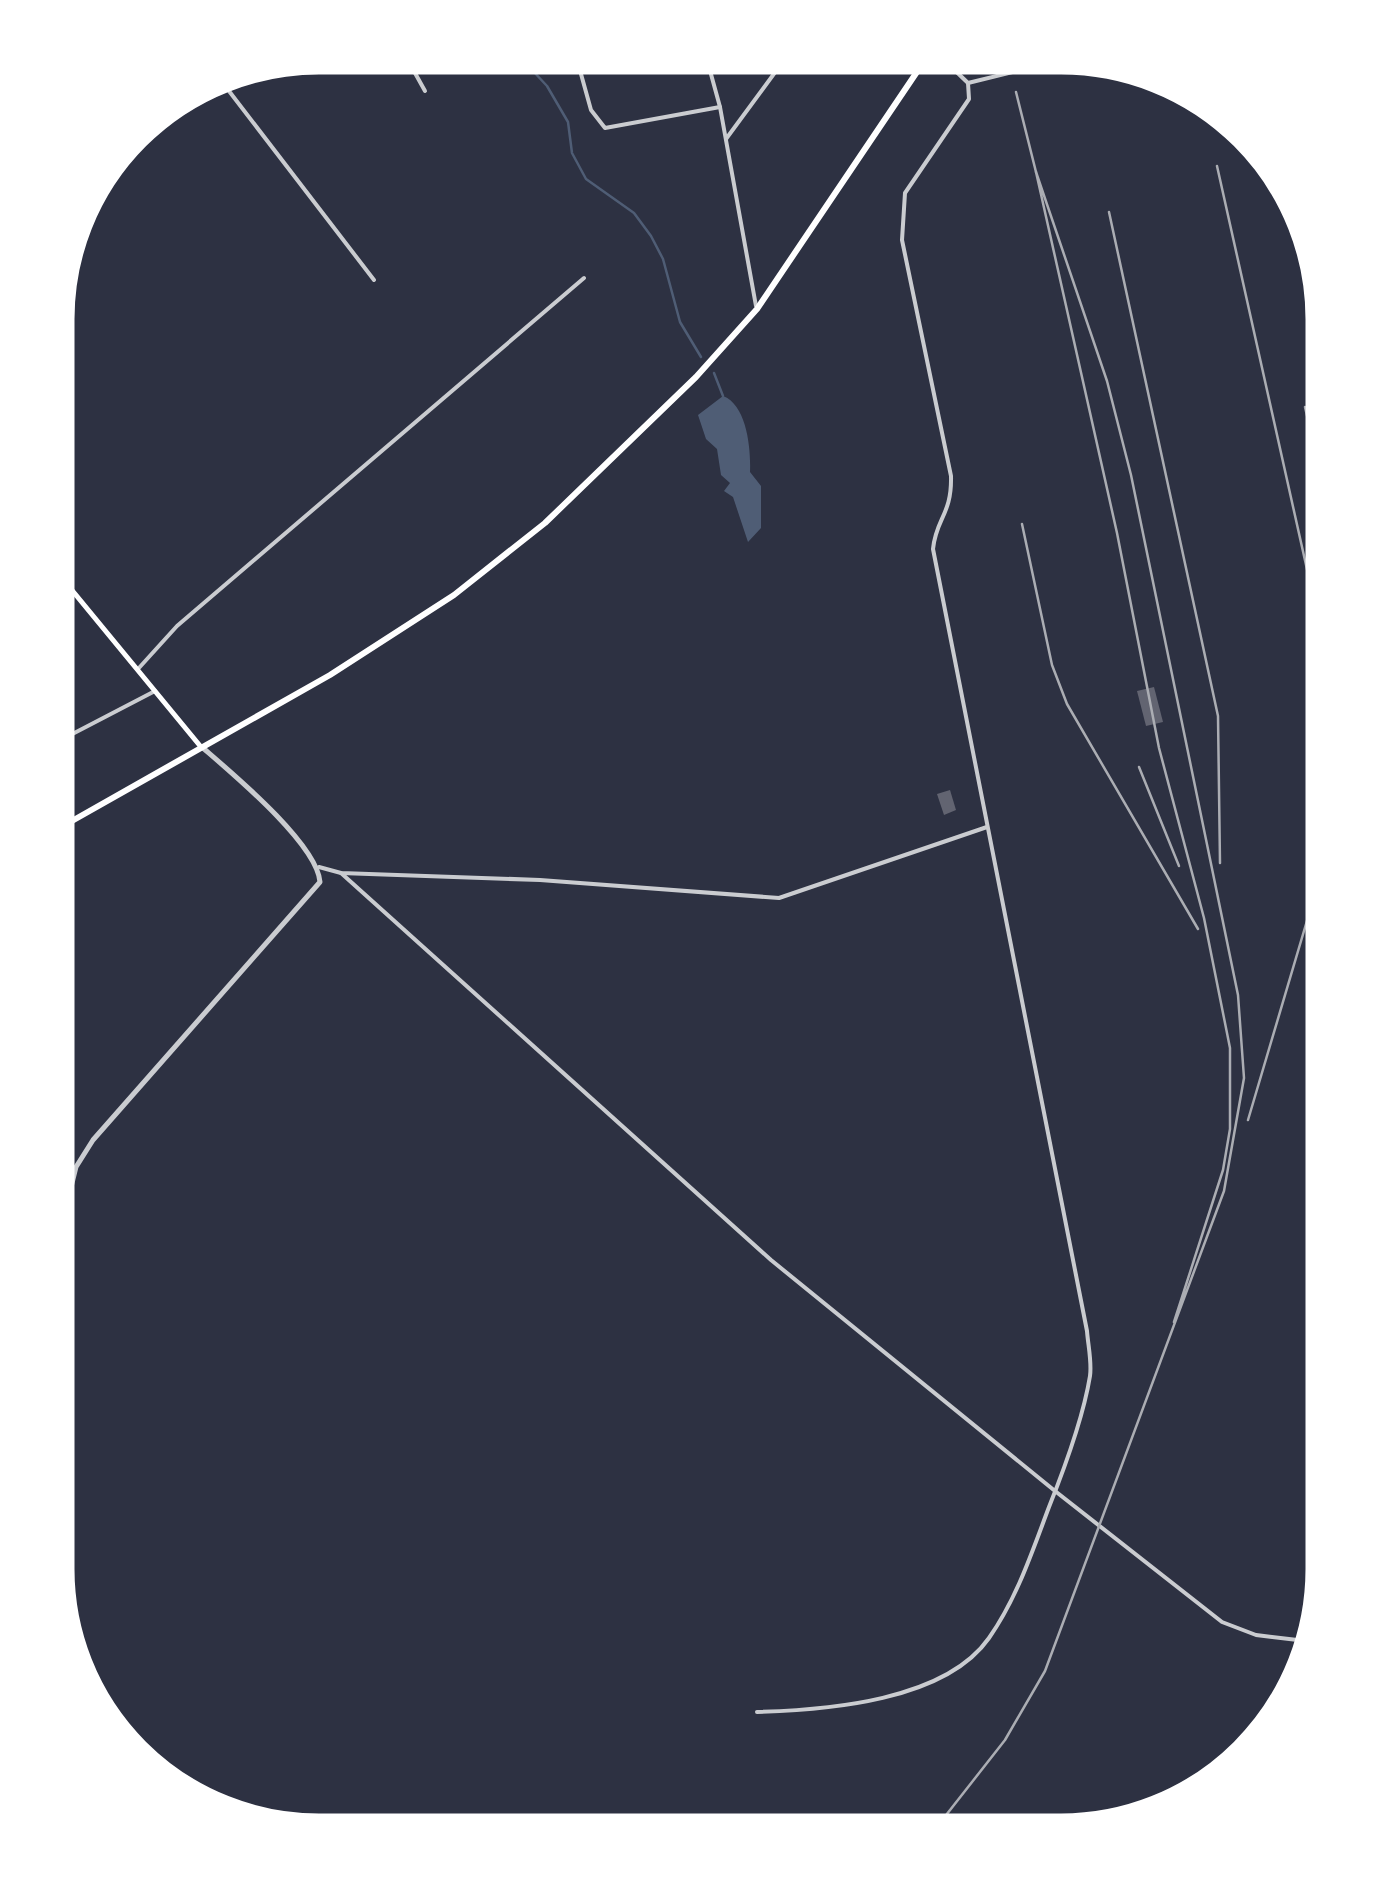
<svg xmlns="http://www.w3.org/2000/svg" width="1380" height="1888" viewBox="0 0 1380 1888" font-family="'Golos Text',sans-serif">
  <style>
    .water { fill: #4f5d75 }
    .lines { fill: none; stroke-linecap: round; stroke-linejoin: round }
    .stream { stroke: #4f5d75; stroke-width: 2.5 }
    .building { fill: #626471 }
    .minor { stroke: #caccd0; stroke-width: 4 }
    .tertiary { stroke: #caccd0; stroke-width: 5 }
    .secondary { stroke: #fff; stroke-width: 5 }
    .trunk { stroke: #fff; stroke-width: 6 }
    .rail { stroke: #abadb3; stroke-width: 2.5 }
    .rim { fill: none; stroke: #fff; stroke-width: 5 }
  </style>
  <rect width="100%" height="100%" fill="#2d3142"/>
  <!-- water -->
  <path class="water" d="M723 396C747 405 751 449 750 472L761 486V528L748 542 733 497 724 491 730 483 721 475 717 449 706 439 698 415Z"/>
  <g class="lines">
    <!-- stream -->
    <g class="stream">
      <path d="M519 56 547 86 568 122 572 153 586 179 634 213 651 236 663 259 680 322 701 357"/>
      <path d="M714 373 723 396"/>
    </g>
  </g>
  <!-- building -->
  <g class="building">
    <path d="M1154 687 1163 722 1146 726 1137 691Z"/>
    <path d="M950 790 956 810 944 815 937 794Z"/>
  </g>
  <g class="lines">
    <!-- minor -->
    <g class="minor">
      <path d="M405 55 425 91"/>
      <path d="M576 56 591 110 605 128 720 107"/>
      <path d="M706 56 720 107 756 306"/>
      <path d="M941 57 968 83 1074 57"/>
      <path d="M219 78 374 280"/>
      <path d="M726 139 787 56"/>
      <path d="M138 669 177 626 584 278"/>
      <path d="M57 742 155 691"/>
      <path d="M319 867 341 873 540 880 779 898 987 827"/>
      <path d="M341 873 771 1260 1055 1491 1222 1622 1256 1635 1306 1641"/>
      <path d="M757 1712C827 1710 945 1701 989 1638 1017 1598 1032 1552 1049 1507 1065 1467 1083 1419 1090 1376 1092 1362 1088 1345 1087 1331L933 549C936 518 952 515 951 476L902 240 905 193 969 99 968 83"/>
    </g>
    <!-- tertiary -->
    <path class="tertiary" d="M56 1248 76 1167 93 1140 320 882C317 844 233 774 203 748"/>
    <!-- secondary -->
    <path class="secondary" d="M57 572 201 747"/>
    <!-- trunk -->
    <path class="trunk" d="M56 830 330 675 454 595 545 523 696 377 757 309 927 57"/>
    <!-- rail -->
    <g class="rail">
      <path d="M1016 92 1036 172"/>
      <path d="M1217 166 1325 650"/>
      <path d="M1109 212 1218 716 1220 863"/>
      <path d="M1305 407 1325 494"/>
      <path d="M1022 524 1052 665 1067 704 1198 929"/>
      <path d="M1139 767 1179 866"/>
      <path d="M1319 871 1325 822"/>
      <path d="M1248 1120 1325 860"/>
      <path d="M932 1833 1005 1740 1045 1671 1224 1191 1244 1078 1238 995 1131 475 1107 381 1036 172 1117 533 1159 748 1204 918 1230 1048V1129L1223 1170 1174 1322"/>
    </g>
  </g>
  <!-- crop -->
  <path d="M0 0H1380V1888H0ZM319 72H1061A247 247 0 0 1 1308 319V1569A247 247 0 0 1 1061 1816H319A247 247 0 0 1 72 1569V319A247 247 0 0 1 319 72Z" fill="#fff" fill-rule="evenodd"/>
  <path class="rim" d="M319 72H1061A247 247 0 0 1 1308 319V1569A247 247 0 0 1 1061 1816H319A247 247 0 0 1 72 1569V319A247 247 0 0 1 319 72Z"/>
</svg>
